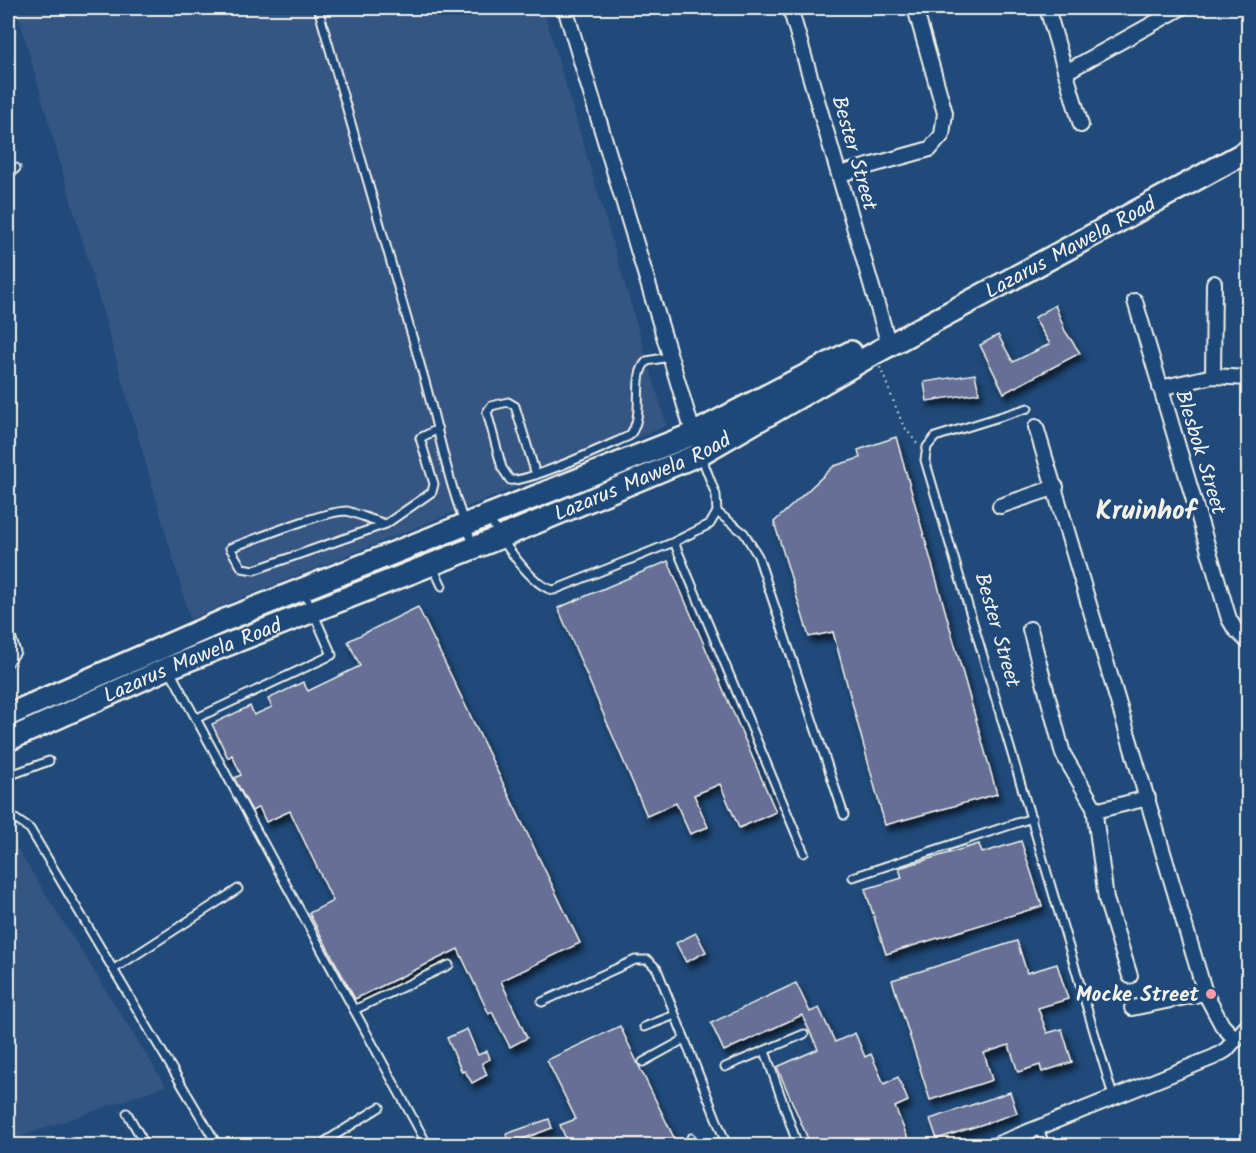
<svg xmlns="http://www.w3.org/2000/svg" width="1256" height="1153" viewBox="0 0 1256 1153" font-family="Kalam,sans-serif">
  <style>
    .built { fill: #345582 }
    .building { fill: #666f96; stroke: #f4f1e8; stroke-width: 1.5; filter: url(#shadow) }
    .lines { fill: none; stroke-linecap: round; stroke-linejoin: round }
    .lane-casing { stroke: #f4f1e8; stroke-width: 11 }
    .street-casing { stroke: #f4f1e8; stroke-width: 18 }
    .primary-casing { stroke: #f4f1e8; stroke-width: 26 }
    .path { stroke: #f4f1e8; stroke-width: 2; stroke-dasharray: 1.5 4.5; stroke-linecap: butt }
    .lane { stroke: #1f4a7a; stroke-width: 7 }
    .street { stroke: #1f4a7a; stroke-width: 14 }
    .primary { stroke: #1f4a7a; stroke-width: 21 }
    .poi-dot { fill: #ff9aa2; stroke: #1f4a7a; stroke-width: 2 }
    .labels { text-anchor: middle; stroke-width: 6; stroke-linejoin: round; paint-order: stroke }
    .street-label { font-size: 21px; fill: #f4f1e8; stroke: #1f4a7a }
    .poi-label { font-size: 21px; font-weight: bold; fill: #f4f1e8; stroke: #1f4a7a; text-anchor: end }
    .district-label { font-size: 27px; font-weight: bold; fill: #f4f1e8; stroke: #1f4a7a }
  </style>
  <defs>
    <filter id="shadow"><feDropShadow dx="3.5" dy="6" stdDeviation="3" flood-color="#0009"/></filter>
  </defs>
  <rect width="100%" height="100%" fill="#1f4a7a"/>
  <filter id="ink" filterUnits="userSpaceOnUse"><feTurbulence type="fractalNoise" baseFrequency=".0167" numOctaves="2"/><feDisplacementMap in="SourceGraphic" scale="12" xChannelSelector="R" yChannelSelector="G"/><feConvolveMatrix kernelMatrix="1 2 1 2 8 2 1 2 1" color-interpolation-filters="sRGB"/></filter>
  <g filter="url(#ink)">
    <!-- built -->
    <g class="built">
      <path d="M16 8H543L667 426 190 619Z"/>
      <path d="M8 834 166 1086 8 1141Z"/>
    </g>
    <!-- building -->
    <g class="building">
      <path d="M1055 305 1065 331 1080 353 1004 393 980 345 998 335 1013 362 1050 344 1034 318Z"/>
      <path d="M975 374 979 393 927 401 924 382Z"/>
      <path d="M896 437 997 794 885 825 833 632 809 637 774 522 834 466 860 458 858 450Z"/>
      <path d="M668 561 776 812 739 828 720 784 694 795 708 827 690 834 676 803 647 816 558 608Z"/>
      <path d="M418 607 580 943 501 981 527 1038 510 1047 492 1012 489 1014 458 949 355 999 309 913 333 901 290 811 266 822 259 807 252 811 234 778 241 775 232 755 228 758 212 724 250 706 254 715 272 707 268 699 303 682 308 691 360 666 348 641Z"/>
      <path d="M1021 841 1042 906 886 954 865 889 902 878 899 868 979 844 982 853Z"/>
      <path d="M696 933 706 952 686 962 676 943Z"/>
      <path d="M1017 941 1027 973 1057 964 1068 999 1038 1008 1047 1033 1062 1029 1072 1062 1042 1072 1040 1065 1018 1072 1009 1045 984 1053 992 1080 930 1100 892 980Z"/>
      <path d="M796 983 810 1012 819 1008 835 1042 855 1033 865 1057 871 1054 884 1084 898 1077 908 1101 895 1107 911 1146H811L777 1067 818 1049 802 1015 724 1051 711 1023Z"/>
      <path d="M620 1026 638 1064 678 1146H569L560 1125 576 1119 547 1060Z"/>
      <path d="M467 1029 478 1055 487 1051 490 1059 482 1063 487 1075 472 1083 465 1071 462 1072 447 1038Z"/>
      <path d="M1010 1092 1017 1113 937 1139 930 1119Z"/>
      <path d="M549 1119 552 1128 509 1144 506 1134Z"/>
    </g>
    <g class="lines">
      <!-- lane casing -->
      <g class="lane-casing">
        <g id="lane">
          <path d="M318 8C353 129 387 250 422 371 439 428 448 490 474 545"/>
          <path d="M8 175 16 168"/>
          <path d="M1028 408 935 437 927 447 925 460 1113 1096"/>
          <path d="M536 475 515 406 508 402 491 406 487 412 502 468 510 480C528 483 608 445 629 436 647 416 630 377 647 361L669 357"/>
          <path d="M717 512 744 533 758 556 844 815"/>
          <path d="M489 517C498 535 532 588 554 590L674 542 710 524 717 512 716 495 701 456"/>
          <path d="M386 524C379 522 351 512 347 511 323 511 256 539 230 548L242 568 254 570 386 524 432 492 434 484 420 438 438 429"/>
          <path d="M674 542 804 853"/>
          <path d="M433 567 442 586"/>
          <path d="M8 627 16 652 8 663"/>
          <path d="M169 669 428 1146"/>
          <path d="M197 718 332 655 304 592"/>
          <path d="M8 776 49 761"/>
          <path d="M8 814 30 829 218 1146"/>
          <path d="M853 877 1032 818"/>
          <path d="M114 969 238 889"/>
          <path d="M542 1002 635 960H648L657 969 727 1146"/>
          <path d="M354 1010 449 965"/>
          <path d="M644 1027 675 1015"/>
          <path d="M765 1051 798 1146"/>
          <path d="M643 1062 685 1039"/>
          <path d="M725 1067 804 1034"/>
          <path d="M127 1113 146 1146"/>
          <path d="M1038 1127 1046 1146"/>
          <path d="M691 1138 695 1146"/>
          <path d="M318 1146 380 1107"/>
        </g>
      </g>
      <!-- street casing -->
      <g class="street-casing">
        <g id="street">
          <path d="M565 8 695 439"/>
          <path d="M790 8 886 335 891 345"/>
          <path d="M1047 8 1081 125"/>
          <path d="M1066 72 1181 8"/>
          <path d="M840 174 930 149 942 135 945 113 915 8"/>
          <path d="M1135 301 1229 619 1235 629 1248 642"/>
          <path d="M1213 376 1214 283"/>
          <path d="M1160 388 1213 376 1248 378"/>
          <path d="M1036 427 1205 993 1222 1025 1236 1040"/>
          <path d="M1000 506 1056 487"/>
          <path d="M1030 629 1063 754 1094 807 1106 899 1130 976"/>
          <path d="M1095 811 1148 798"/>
          <path d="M1132 1008 1205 993"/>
          <path d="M993 1146 1214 1057 1226 1050 1248 1025"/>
        </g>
      </g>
      <!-- primary casing -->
      <g class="primary-casing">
        <g id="primary">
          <path d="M8 715 225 620 693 434 851 352"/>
          <path id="s1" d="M8 740 168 668 499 538 700 454 875 353 1248 151"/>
        </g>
      </g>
      <!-- path -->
      <path class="path" d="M880 367 903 425 918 445"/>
      <!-- lane -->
      <use href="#lane" class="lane"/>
      <!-- street -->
      <use href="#street" class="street"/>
      <!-- primary -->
      <use href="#primary" class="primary"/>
    </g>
  </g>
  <!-- markers -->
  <circle class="poi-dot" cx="1211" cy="994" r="6"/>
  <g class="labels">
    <!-- street labels -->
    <g class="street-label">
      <text transform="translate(855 153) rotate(74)" y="7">Bester Street</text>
      <text dy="7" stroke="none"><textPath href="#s1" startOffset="1173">Lazarus Mawela Road</textPath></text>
      <text transform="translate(1201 452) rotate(73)" y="7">Blesbok Street</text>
      <text dy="7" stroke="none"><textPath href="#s1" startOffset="687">Lazarus Mawela Road</textPath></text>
      <text transform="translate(998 630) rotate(74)" y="7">Bester Street</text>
      <text dy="7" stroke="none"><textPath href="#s1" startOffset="201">Lazarus Mawela Road</textPath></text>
    </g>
    <!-- poi labels -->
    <g class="poi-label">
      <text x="1199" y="1001">Mocke Street</text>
    </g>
    <!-- district labels -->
    <g class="district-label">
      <text x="1146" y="519">Kruinhof</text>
    </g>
  </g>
  <!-- margin -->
  <rect width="1256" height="1153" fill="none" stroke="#1f4a7a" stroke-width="30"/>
  <rect x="15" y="15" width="1226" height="1123" fill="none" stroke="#f4f1e8" stroke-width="2" filter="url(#ink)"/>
</svg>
